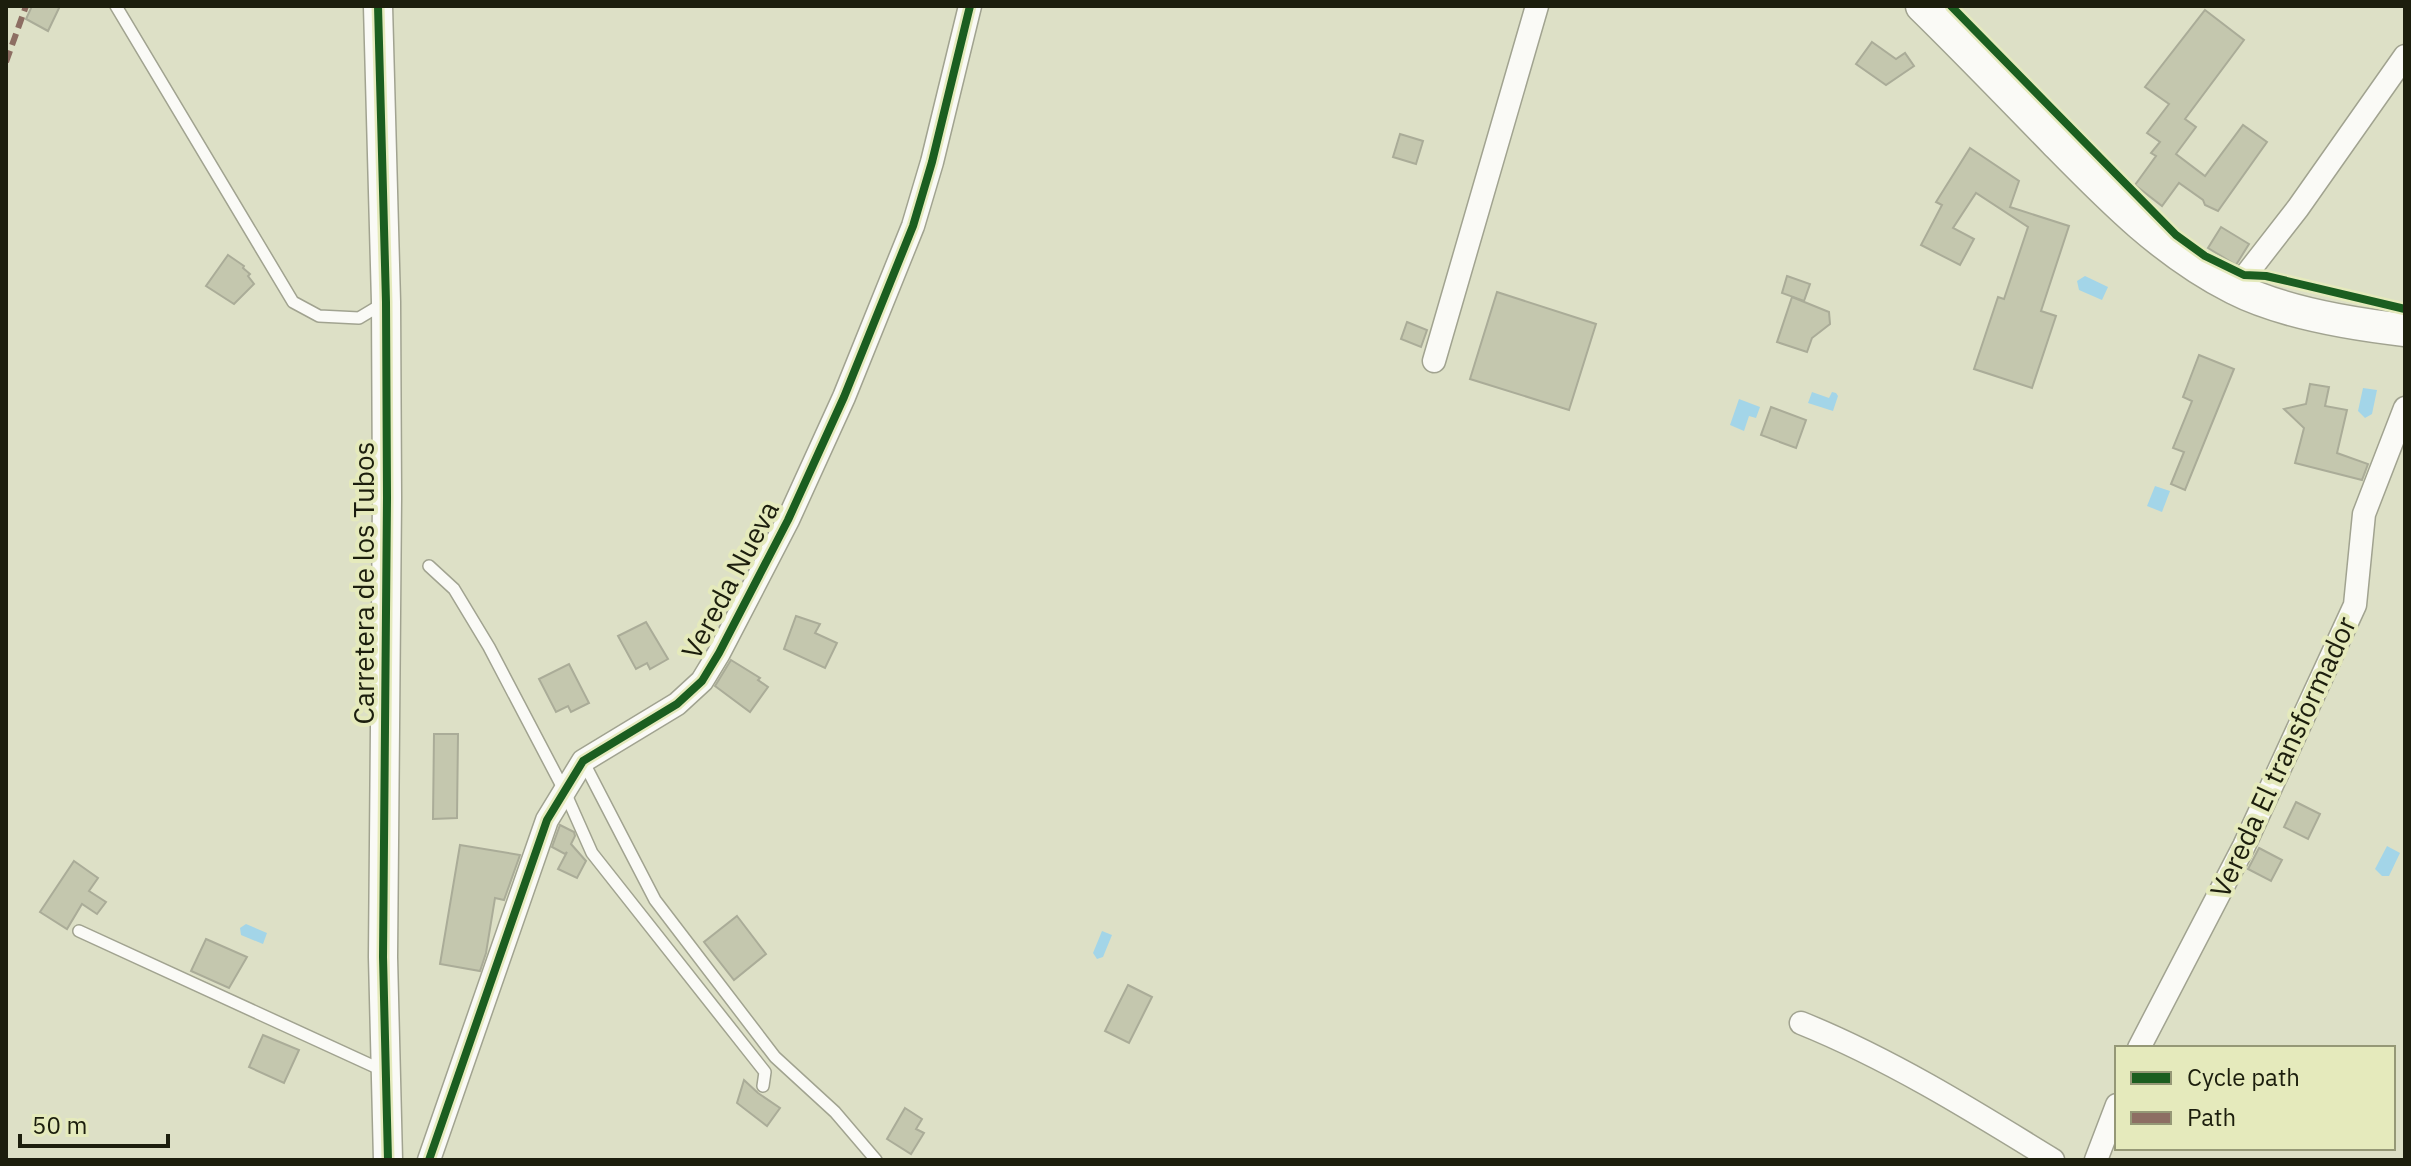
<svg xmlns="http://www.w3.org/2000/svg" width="2411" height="1166" viewBox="0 0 2411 1166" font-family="'IBM Plex Sans',sans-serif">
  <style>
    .water { fill: #a3d5e8 }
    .building { fill: #c4c7ae; stroke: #aaac98; stroke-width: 2 }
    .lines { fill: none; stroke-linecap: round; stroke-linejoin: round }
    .service-casing { stroke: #a1a390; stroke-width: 14 }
    .minor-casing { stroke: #a1a390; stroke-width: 25 }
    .tertiary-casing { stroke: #a1a390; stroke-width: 31 }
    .secondary-casing { stroke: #a1a390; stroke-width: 35 }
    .service { stroke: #fafaf6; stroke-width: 11 }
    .minor { stroke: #fafaf6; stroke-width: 22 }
    .tertiary { stroke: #fafaf6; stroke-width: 28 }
    .secondary { stroke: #fafaf6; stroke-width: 32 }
    .quiet { stroke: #8d6e63; stroke-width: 6; stroke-dasharray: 12 6; stroke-linecap: butt }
    .cycleway-casing { stroke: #e5eabc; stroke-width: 13 }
    .cycleway { stroke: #1b5e20; stroke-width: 8 }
    .labels { text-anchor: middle; stroke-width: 8; stroke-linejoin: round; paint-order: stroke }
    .street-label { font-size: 28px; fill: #1c1e0d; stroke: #e5eabc }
  </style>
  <rect width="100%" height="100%" fill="#dde0c6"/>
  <!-- water -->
  <g class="water">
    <path d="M2085 276 2108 287 2102 300 2079 290 2077 281Z"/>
    <path d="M2363 388 2377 390 2372 414 2365 418 2358 411Z"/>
    <path d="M1812 392 1829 398 1832 392 1836 393 1838 396 1833 411 1808 403Z"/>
    <path d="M1739 399 1760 407 1756 418 1749 416 1744 431 1730 425Z"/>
    <path d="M2155 486 2170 491 2162 512 2147 506Z"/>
    <path d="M2387 846 2400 853 2389 876H2382L2375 869Z"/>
    <path d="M246 924 267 933 263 944 241 935 240 928Z"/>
    <path d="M1102 931 1112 935 1103 957 1097 959 1093 953Z"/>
  </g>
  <!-- building -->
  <g class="building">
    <path d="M32 6H60L48 31 26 19Z"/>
    <path d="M2205 10 2244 40 2185 119 2196 127 2176 154 2205 176 2243 125 2267 142 2218 211 2205 205 2203 200 2179 183 2162 206 2135 185 2156 156 2151 153 2160 142 2147 133 2169 104 2145 87Z"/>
    <path d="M1872 42 1896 59 1905 53 1914 66 1886 85 1856 64Z"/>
    <path d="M1400 134 1423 141 1416 164 1393 157Z"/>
    <path d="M1970 148 2019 181 2010 207 2069 226 2041 311 2056 316 2032 388 1974 369 1998 297 2004 299 2028 227 1976 193 1953 228 1974 239 1960 265 1921 245 1942 205 1936 202Z"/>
    <path d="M2221 227 2249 244 2236 265 2208 248Z"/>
    <path d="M228 255 244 266 243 268 250 274 248 276 254 284 234 304 206 286Z"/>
    <path d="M1787 276 1810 284 1804 301 1782 293Z"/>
    <path d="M1497 292 1596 324 1569 410 1470 379Z"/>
    <path d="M1792 297 1829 312 1830 324 1812 338 1807 352 1777 342Z"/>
    <path d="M1407 322 1427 330 1421 347 1401 339Z"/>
    <path d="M2199 355 2234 369 2185 490 2171 484 2184 452 2173 448 2192 401 2183 397Z"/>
    <path d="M2310 384 2329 387 2325 406 2347 410 2337 453 2368 464 2362 480 2295 463 2304 428 2284 409 2306 404Z"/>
    <path d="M1771 407 1806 420 1796 448 1761 435Z"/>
    <path d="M796 616 820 624 815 633 837 643 825 668 784 649Z"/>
    <path d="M646 622 668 659 650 669 647 663 636 669 618 636Z"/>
    <path d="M731 660 760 678 758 680 768 687 750 712 715 686Z"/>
    <path d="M569 664 589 703 571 712 568 706 556 712 539 679Z"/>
    <path d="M434 734H458L457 818 433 819Z"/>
    <path d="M2296 802 2320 814 2308 839 2284 827Z"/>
    <path d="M560 825 574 832 575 836 571 844 586 861 577 878 558 869 567 852 565 854 552 847Z"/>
    <path d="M460 845 520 855 504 900 495 898 486 953 480 971 440 964Z"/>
    <path d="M2259 848 2282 860 2271 881 2248 869Z"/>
    <path d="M74 861 98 878 89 891 106 902 97 914 82 904 67 929 40 912Z"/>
    <path d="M737 916 766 954 734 980 704 942Z"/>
    <path d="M206 939 247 957 229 988 191 971Z"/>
    <path d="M1128 985 1152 997 1129 1043 1105 1031Z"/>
    <path d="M263 1035 299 1050 284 1083 249 1067Z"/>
    <path d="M744 1080 758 1093 780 1108 767 1126 737 1103Z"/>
    <path d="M905 1108 922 1119 916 1129 924 1133 911 1154 887 1139Z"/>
  </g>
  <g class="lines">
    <!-- service casing -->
    <g class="service-casing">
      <g id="service">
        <path d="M116 6 293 302 319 316 359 318 384 303"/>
        <path d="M429 566 454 589 489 647 564 790 592 853 765 1072 763 1086"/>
        <path d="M583 761 655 900 775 1057 835 1112 876 1160"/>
        <path d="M79 931 384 1071"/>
      </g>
    </g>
    <!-- minor casing -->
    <g class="minor-casing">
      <g id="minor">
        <path d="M2235 289 2298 208 2405 56"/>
        <path d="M1434 361 1537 6"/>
        <path d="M1801 1023C1890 1059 1972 1110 2053 1160"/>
        <path d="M2139 1048 2244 846 2355 605 2364 514 2405 408"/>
        <path d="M429 1160 547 820 583 761 677 704 702 681 719 653 788 520 844 397 913 226 932 162 970 6"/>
        <path d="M2096 1160 2117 1105"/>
      </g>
    </g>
    <!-- tertiary casing -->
    <g class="tertiary-casing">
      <path id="tertiary" d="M378 6 386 302 387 498 383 957 388 1160"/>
    </g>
    <!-- secondary casing -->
    <g class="secondary-casing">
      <path id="secondary" d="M1922 6C1967 50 2011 96 2055 141 2110 197 2163 252 2234 288 2281 312 2352 324 2405 330"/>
    </g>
    <!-- service -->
    <use href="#service" class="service"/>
    <!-- minor -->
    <use href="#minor" class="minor"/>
    <!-- tertiary -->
    <use href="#tertiary" class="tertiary"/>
    <!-- secondary -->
    <use href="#secondary" class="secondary"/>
    <!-- quiet -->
    <path class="quiet" d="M6 62 26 6"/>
    <!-- cycleway casing -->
    <g class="cycleway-casing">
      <g id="cycleway">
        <path d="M378 6 386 302 387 498 383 957 388 1160"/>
        <path d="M1951 6 2176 235 2205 256 2244 275 2266 276 2405 309"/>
        <path d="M429 1160 547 820 583 761 677 704 702 681 719 653 788 520 844 397 913 226 932 162 970 6"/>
      </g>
    </g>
    <!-- cycleway -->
    <use href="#cycleway" class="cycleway"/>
  </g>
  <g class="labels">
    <!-- street labels -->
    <g class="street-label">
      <text transform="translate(730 580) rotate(-62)" y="10">Vereda Nueva</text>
      <text transform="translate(364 583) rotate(-90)" y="10">Carretera de los Tubos</text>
      <text transform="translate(2283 757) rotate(-65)" y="10">Vereda El transformador</text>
    </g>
  </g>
  <!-- border -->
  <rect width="2411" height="1166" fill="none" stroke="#1c1e0d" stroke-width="16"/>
  <!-- legend -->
  <rect x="2115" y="1046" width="280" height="104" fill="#e5eabc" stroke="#959876" stroke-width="2"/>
  <rect x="2131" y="1072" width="40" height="12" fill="#1b5e20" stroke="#959876" stroke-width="2"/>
  <text x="2187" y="1086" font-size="24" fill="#1c1e0d">Cycle path</text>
  <rect x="2131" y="1112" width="40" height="12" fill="#8d6e63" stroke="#959876" stroke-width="2"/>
  <text x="2187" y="1126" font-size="24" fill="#1c1e0d">Path</text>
  <!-- scale -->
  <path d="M20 1134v12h148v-12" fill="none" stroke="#1c1e0d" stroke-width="4"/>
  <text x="32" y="1134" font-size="24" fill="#1c1e0d" stroke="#e5eabc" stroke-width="6" paint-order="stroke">50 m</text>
</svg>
